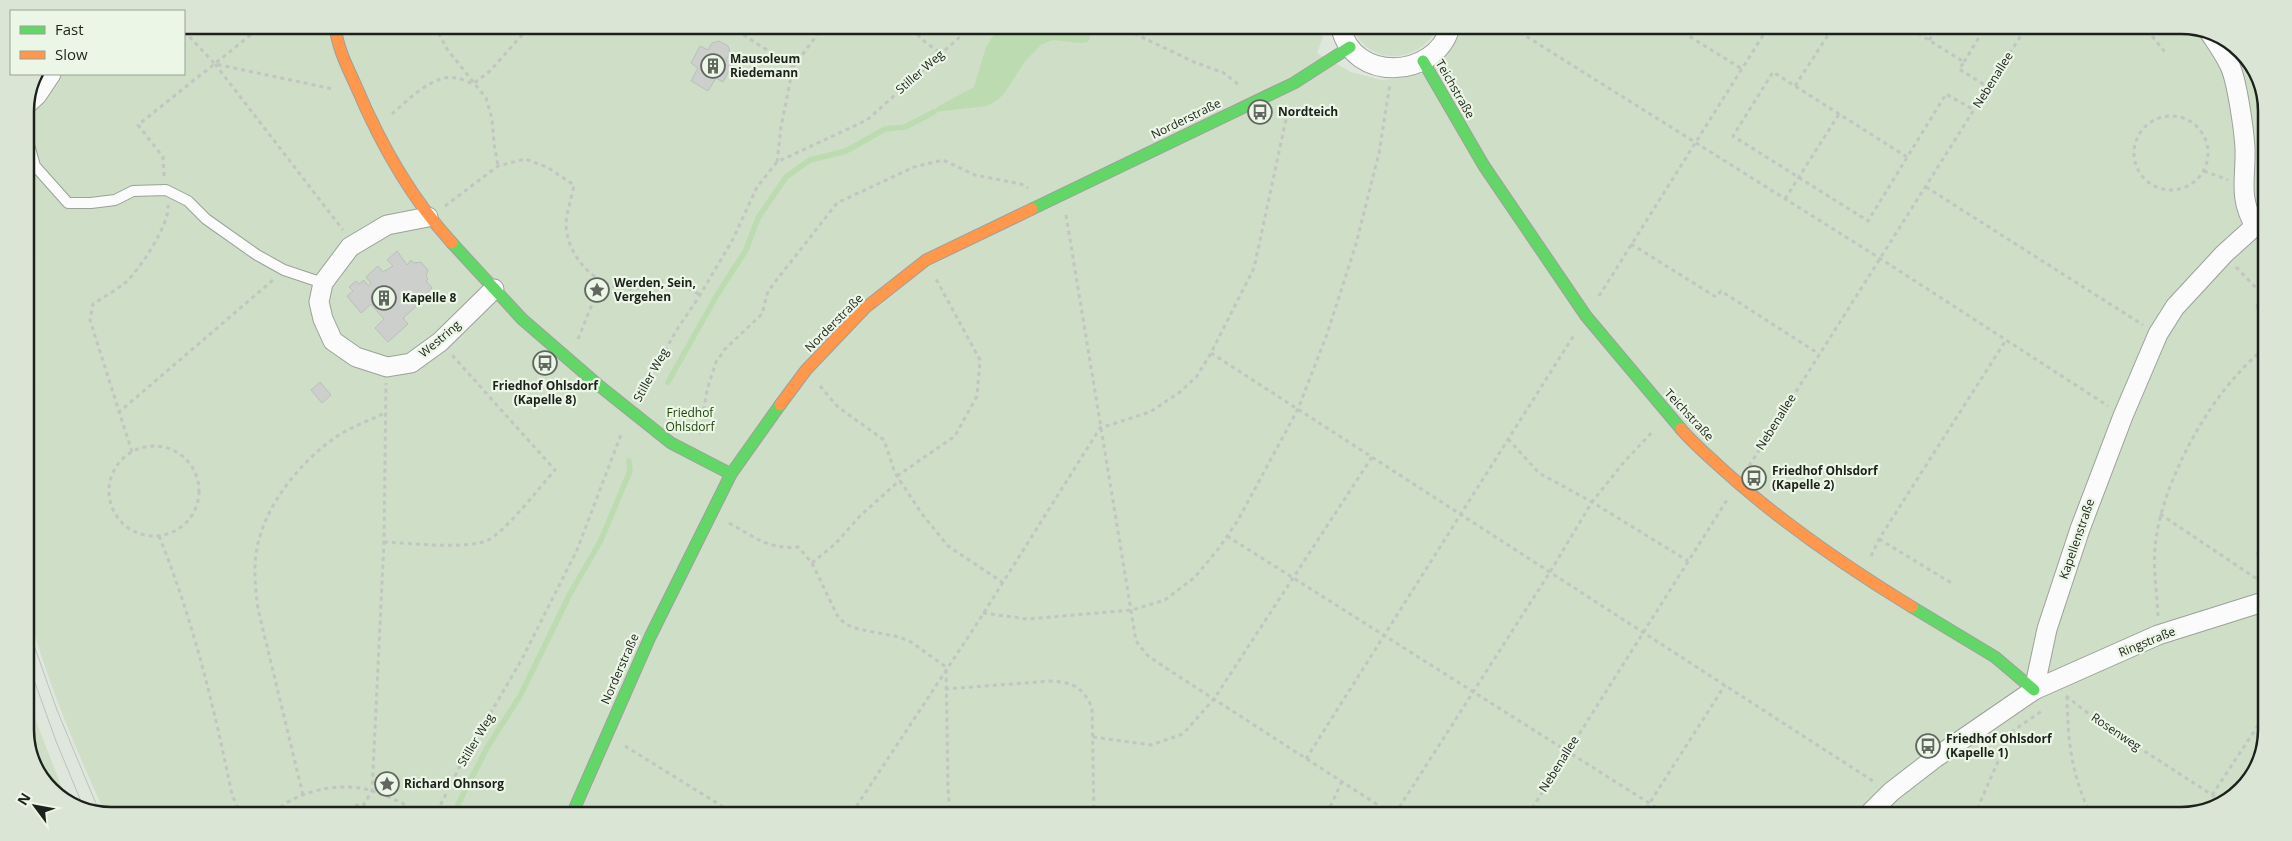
<svg xmlns="http://www.w3.org/2000/svg" width="2292" height="841" viewBox="0 0 2292 841" font-family="'Open Sans',sans-serif">
  <style>
    .green { fill: #cedec7 }
    .water { fill: #bddbb0 }
    .lines { fill: none; stroke-linecap: round; stroke-linejoin: round }
    .stream { stroke: #bddbb0; stroke-width: 5.5 }
    .building { fill: #cdcfcd; stroke: #bdbebc }
    .lane-casing { stroke: #9ca19a; stroke-width: 12 }
    .street-casing { stroke: #9ca19a; stroke-width: 21 }
    .fast-casing { stroke: #9ca19a; stroke-width: 13 }
    .slow-casing { stroke: #9ca19a; stroke-width: 13 }
    .path { stroke: #c3c5c2; stroke-width: 3; stroke-dasharray: 4 4; stroke-linecap: butt }
    .lane { stroke: #fafbfa; stroke-width: 10 }
    .street { stroke: #fafbfa; stroke-width: 19 }
    .fast { stroke: #63d668; stroke-width: 11 }
    .slow { stroke: #ff974d; stroke-width: 11 }
    .tram { stroke: #bfc1be; stroke-width: 1 }
    .labels { text-anchor: middle; stroke-width: 4.5; stroke-linejoin: round; paint-order: stroke }
    .poi-label { font-size: 12px; font-weight: bold; fill: #1d211b; stroke: #ebf6e6; text-anchor: start }
    .street-label { font-size: 12px; fill: #1d211b; stroke: #ebf6e6 }
    .park-label { font-size: 12px; fill: #1f4409; stroke: #ebf6e6 }
    .rim { fill: none; stroke: #1d211b; stroke-width: 2.5 }
  </style>
  <rect width="100%" height="100%" fill="#dfe6dc"/>
  <!-- green -->
  <g class="green">
    <path d="M184 25 1326 28 1317 53 1351 72 1382 80 1402 78 1440 62 1465 28 2209 30 2249 58 2267 105 2262 758 2233 798 2181 816 104 811C73 743 44 673 25 601V114L58 74H184Z"/>
    <path d="M1353 28H1437C1420 64 1368 67 1353 28Z"/>
    <path d="M25 692 66 799 43 783 25 736Z"/>
  </g>
  <!-- water -->
  <path class="water" d="M999 27H1083L1091 34 1088 42 1081 43 1053 40 1042 44 1026 60 1003 95 997 100 987 106 934 112 937 107 974 87 986 47Z"/>
  <g class="lines">
    <!-- stream -->
    <g class="stream">
      <path d="M668 382 717 295 746 250 758 218 786 177 810 160 846 151 885 129 905 127 934 112"/>
      <path d="M454 812 488 746 520 696 570 594 601 540 630 471 629 461"/>
    </g>
  </g>
  <!-- building -->
  <g class="building">
    <path d="M719 41 728 46 730 53 726 60 733 64 723 82 716 78 708 91 691 81 698 68 691 63 700 46 708 50 712 43Z"/>
    <path d="M397 251 407 265 411 260 414 263 421 262 428 270 426 276 428 279 426 281 432 288 419 300 421 302 403 318 408 324 388 342 375 328 384 319 371 304 361 313 347 296 353 291 349 287 356 281 359 284 364 280 368 286 371 283 366 277 378 266 383 272 393 266 387 260Z"/>
    <path d="M320 382 331 395 322 403 311 390Z"/>
  </g>
  <g class="lines">
    <!-- lane casing -->
    <g class="lane-casing">
      <path id="lane" d="M25 131 35 166 68 203H91L115 200 133 191 166 190 188 201 206 219 257 255 284 270 323 283"/>
    </g>
    <!-- street casing -->
    <g class="street-casing">
      <g id="street">
        <path d="M1341 28C1353 82 1434 80 1450 28"/>
        <path d="M2208 30C2215 41 2224 53 2230 66 2237 81 2244 130 2245 148 2246 179 2238 197 2255 226"/>
        <path d="M25 106 37 95 51 74"/>
        <path d="M428 217 387 225 350 247 323 283 319 302 323 319 333 341 356 357 387 367 411 363 440 342 494 289"/>
        <path d="M2034 690 2047 629 2080 529 2123 416 2158 334 2175 307 2224 254 2266 216"/>
        <path d="M1868 815 1891 792 1935 758 2034 690 2158 635 2263 602"/>
      </g>
    </g>
    <!-- fast casing -->
    <g class="fast-casing">
      <g id="fast">
        <path d="M1423 61 1484 166 1586 316 1681 429"/>
        <path d="M1032 209 1294 83 1350 47"/>
        <path d="M452 243 522 319 597 384 671 443 731 474"/>
        <path d="M1912 607 1995 657 2034 690"/>
        <path d="M573 812 650 637 731 474 780 405"/>
      </g>
    </g>
    <!-- slow casing -->
    <g class="slow-casing">
      <g id="slow">
        <path d="M335 25C337 47 347 66 356 86 380 143 411 198 452 243"/>
        <path d="M780 405 806 370 865 308 926 260 1032 209"/>
        <path d="M1681 429C1692 442 1706 454 1719 466 1778 520 1843 565 1912 607"/>
      </g>
    </g>
    <!-- path -->
    <g class="path">
      <path d="M435 26 447 49 486 98 492 119 494 143 498 166"/>
      <path d="M730 26 793 67"/>
      <path d="M914 27C918 40 931 45 941 54"/>
      <path d="M1119 27 1127 30 1131 27"/>
      <path d="M1513 28 1881 259 2108 406"/>
      <path d="M1676 28 1742 69"/>
      <path d="M1911 29 1964 62 1959 69 1988 87"/>
      <path d="M1127 30 1194 62 1224 73 1240 86"/>
      <path d="M2147 30 2165 52"/>
      <path d="M184 31 215 64 333 89"/>
      <path d="M1929 40 1937 29"/>
      <path d="M1964 62 1984 29"/>
      <path d="M215 64 343 230"/>
      <path d="M1795 86 1832 29"/>
      <path d="M392 114C408 100 434 73 457 78 462 79 468 82 473 84L490 71 530 26"/>
      <circle cx="2171" cy="153" r="37"/>
      <path d="M1907 157 1773 72 1733 136 1868 221 1946 94 1974 110"/>
      <path d="M777 162 781 127 793 67 823 27"/>
      <path d="M2204 171 2228 180"/>
      <path d="M164 176 163 157 138 125 263 25"/>
      <path d="M1926 187 2143 325"/>
      <path d="M1785 199 1839 114"/>
      <path d="M445 206 498 166 525 159 547 167 574 185C572 199 566 211 566 226 568 258 597 288 629 289 645 289 659 279 674 279L700 295"/>
      <path d="M1066 215 1136 641 1147 655 1172 672 1392 814"/>
      <path d="M1631 244 1716 297 1721 291 1819 354"/>
      <path d="M2236 267 2261 293 2257 307 2265 316"/>
      <path d="M1599 296 1767 29"/>
      <path d="M578 339 602 280"/>
      <path d="M1211 353 1876 783"/>
      <path d="M820 386 838 407 884 440 895 473 922 514 948 546 1002 582"/>
      <path d="M642 393 676 331 700 295 733 239 757 187 777 162 867 120 971 27"/>
      <path d="M118 413 273 280"/>
      <path d="M700 434 707 390 716 362 725 349 762 314 768 291 837 203 914 167 943 160 975 175 1021 184 1028 188"/>
      <path d="M1508 439 1539 473 1592 502 1688 561"/>
      <circle cx="154" cy="491" r="45"/>
      <path d="M132 452 90 320 93 304C104 297 116 290 126 282 140 269 170 224 168 205"/>
      <path d="M1749 466 2025 29"/>
      <path d="M897 476 955 436 977 396 980 360 936 279"/>
      <path d="M2160 514 2263 583"/>
      <path d="M729 523C753 536 769 550 798 547L812 563 837 615 845 624 858 629 899 637 911 642 946 667 948 788 950 813"/>
      <path d="M159 536C193 620 214 706 232 795L240 812"/>
      <path d="M1227 536 1668 815"/>
      <path d="M1879 539 1953 584"/>
      <path d="M384 542C407 543 469 550 488 540 506 531 540 487 555 470L452 355"/>
      <path d="M1871 556 1879 539 2006 340"/>
      <path d="M812 563 835 544 860 516 900 480"/>
      <path d="M2264 571 2257 552 2264 542"/>
      <path d="M983 613 1027 619 1132 610 1165 600 1195 577 1219 548 1238 520 1298 409 1327 334 1356 244 1379 153 1390 84"/>
      <path d="M2158 616C2157 591 2152 564 2156 539 2163 486 2201 413 2238 374 2246 364 2256 356 2265 347"/>
      <path d="M945 689 1051 681C1074 683 1081 686 1092 707L1094 814"/>
      <path d="M2066 696 2098 721 2223 802"/>
      <path d="M2067 696C2068 744 2071 772 2091 816"/>
      <path d="M2011 732 2042 711"/>
      <path d="M1093 737 1151 745 1183 734 1214 699 1372 457"/>
      <path d="M625 746 733 813"/>
      <path d="M1306 759 1574 335"/>
      <path d="M303 795 258 609C255 587 253 565 258 543 268 502 300 463 333 439 348 428 368 421 385 413"/>
      <path d="M2212 795 2263 718"/>
      <path d="M274 812C299 790 341 781 373 791 388 796 405 804 419 812"/>
      <path d="M354 812V805L363 806 372 791 384 542 386 383"/>
      <path d="M437 812 461 764 522 659 577 550 622 432"/>
      <path d="M852 813 978 622 1100 428 1150 412 1180 392 1197 376 1211 353 1254 268 1288 110"/>
      <path d="M1327 814 1342 781"/>
      <path d="M1395 814 1550 572 1592 502 1624 462 1654 430"/>
      <path d="M1528 815 1727 500"/>
      <path d="M1642 815 1725 685"/>
      <path d="M1974 816 2011 732"/>
    </g>
    <!-- lane -->
    <use href="#lane" class="lane"/>
    <!-- street -->
    <use href="#street" class="street"/>
    <!-- fast -->
    <use href="#fast" class="fast"/>
    <!-- slow -->
    <use href="#slow" class="slow"/>
    <!-- tram -->
    <g class="tram">
      <path d="M25 620 57 710 99 811"/>
      <path d="M25 655 56 741 85 811"/>
    </g>
  </g>
  <!-- icons -->
  <defs>
    <g id="building-ring" transform="scale(1.25)"><circle r="9.5" fill="#ebf6e6" stroke="#61665f" stroke-width="1.5"/><path d="M-4-6H4V6H1V3H-1V6H-4ZM-2.5-4.3h1.7v1.8h-1.7ZM.8-4.3h1.7v1.8H.8ZM-2.5-1h1.7V.8h-1.7ZM.8-1h1.7V.8H.8Z" fill="#61665f"/></g>
    <g id="bus-ring" transform="scale(1.25)"><circle r="9.5" fill="#ebf6e6" stroke="#61665f" stroke-width="1.5"/><path d="M-5-6H5V4H4V6H2V4H-2V6H-4V4H-5ZM-3.5-4V0h7V-4ZM-3.5 1.2v1.5H-2V1.2ZM2 1.2v1.5H3.5V1.2Z" fill="#61665f"/></g>
    <g id="sight-ring" transform="scale(1.25)"><circle r="9.5" fill="#ebf6e6" stroke="#61665f" stroke-width="1.5"/><path d="M0-6L1.8-2.2L6-1.7L2.9 1.2L3.7 5.4L0 3.3L-3.7 5.4L-2.9 1.2L-6-1.7L-1.8-2.2Z" fill="#61665f"/></g>
  </defs>
  <g fill-rule="evenodd">
    <use href="#building-ring" x="713" y="66"/>
    <use href="#bus-ring" x="1260" y="112"/>
    <use href="#sight-ring" x="597" y="290"/>
    <use href="#building-ring" x="384" y="298"/>
    <use href="#bus-ring" x="545" y="363"/>
    <use href="#bus-ring" x="1754" y="478"/>
    <use href="#bus-ring" x="1928" y="746"/>
    <use href="#sight-ring" x="387" y="784"/>
  </g>
  <g class="labels">
    <!-- poi labels -->
    <g class="poi-label">
      <text x="730" y="63">Mausoleum<tspan x="730" dy="14">Riedemann</tspan></text>
      <text x="1278" y="116">Nordteich</text>
      <text x="614" y="287">Werden, Sein,<tspan x="614" dy="14">Vergehen</tspan></text>
      <text x="402" y="302">Kapelle 8</text>
      <text x="545" y="390" text-anchor="middle">Friedhof Ohlsdorf<tspan x="545" dy="14">(Kapelle 8)</tspan></text>
      <text x="1772" y="475">Friedhof Ohlsdorf<tspan x="1772" dy="14">(Kapelle 2)</tspan></text>
      <text x="1946" y="743">Friedhof Ohlsdorf<tspan x="1946" dy="14">(Kapelle 1)</tspan></text>
      <text x="404" y="788">Richard Ohnsorg</text>
    </g>
    <!-- street labels -->
    <g class="street-label">
      <text transform="translate(920 72) rotate(-41)" y="4">Stiller Weg</text>
      <text transform="translate(1993 80) rotate(-58)" y="4">Nebenallee</text>
      <text transform="translate(1455 89) rotate(60)" y="4">Teichstraße</text>
      <text transform="translate(1186 119) rotate(-26)" y="4">Norderstraße</text>
      <text transform="translate(834 323) rotate(-45)" y="4">Norderstraße</text>
      <text transform="translate(440 339) rotate(-40)" y="4">Westring</text>
      <text transform="translate(651 375) rotate(-61)" y="4">Stiller Weg</text>
      <text transform="translate(1689 415) rotate(47)" y="4">Teichstraße</text>
      <text transform="translate(1776 422) rotate(-58)" y="4">Nebenallee</text>
      <text transform="translate(2077 539) rotate(-71)" y="4">Kapellenstraße</text>
      <text transform="translate(2147 642) rotate(-22)" y="4">Ringstraße</text>
      <text transform="translate(620 669) rotate(-66)" y="4">Norderstraße</text>
      <text transform="translate(2116 732) rotate(34)" y="4">Rosenweg</text>
      <text transform="translate(476 740) rotate(-59)" y="4">Stiller Weg</text>
      <text transform="translate(1559 764) rotate(-58)" y="4">Nebenallee</text>
    </g>
    <!-- park labels -->
    <g class="park-label">
      <text x="690" y="417">Friedhof<tspan x="690" dy="14">Ohlsdorf</tspan></text>
    </g>
  </g>
  <!-- crop -->
  <path d="M0 0H2292V841H0ZM111 34H2181A77 77 0 0 1 2258 111V730A77 77 0 0 1 2181 807H111A77 77 0 0 1 34 730V111A77 77 0 0 1 111 34Z" fill="#dbe5d6" fill-rule="evenodd"/>
  <path class="rim" d="M111 34H2181A77 77 0 0 1 2258 111V730A77 77 0 0 1 2181 807H111A77 77 0 0 1 34 730V111A77 77 0 0 1 111 34Z"/>
  <!-- legend -->
  <rect x="10" y="10" width="175" height="65" fill="#ebf6e6" stroke="#99a195"/>
  <rect x="20" y="26" width="25" height="8" fill="#63d668" stroke="#99a195"/>
  <text x="55" y="35" font-size="15" fill="#1d211b">Fast</text>
  <rect x="20" y="51" width="25" height="8" fill="#ff974d" stroke="#99a195"/>
  <text x="55" y="60" font-size="15" fill="#1d211b">Slow</text>
  <!-- north arrow -->
  <g transform="translate(35 806) rotate(302)" stroke="#ebf6e6" stroke-width="4" paint-order="stroke">
  <path d="M0-4L9 19L0 12L-9 19Z" fill="#1d211b"/>
  <text y="-8" font-size="14" font-weight="bold" text-anchor="middle" fill="#1d211b">N</text>
  </g>
</svg>
